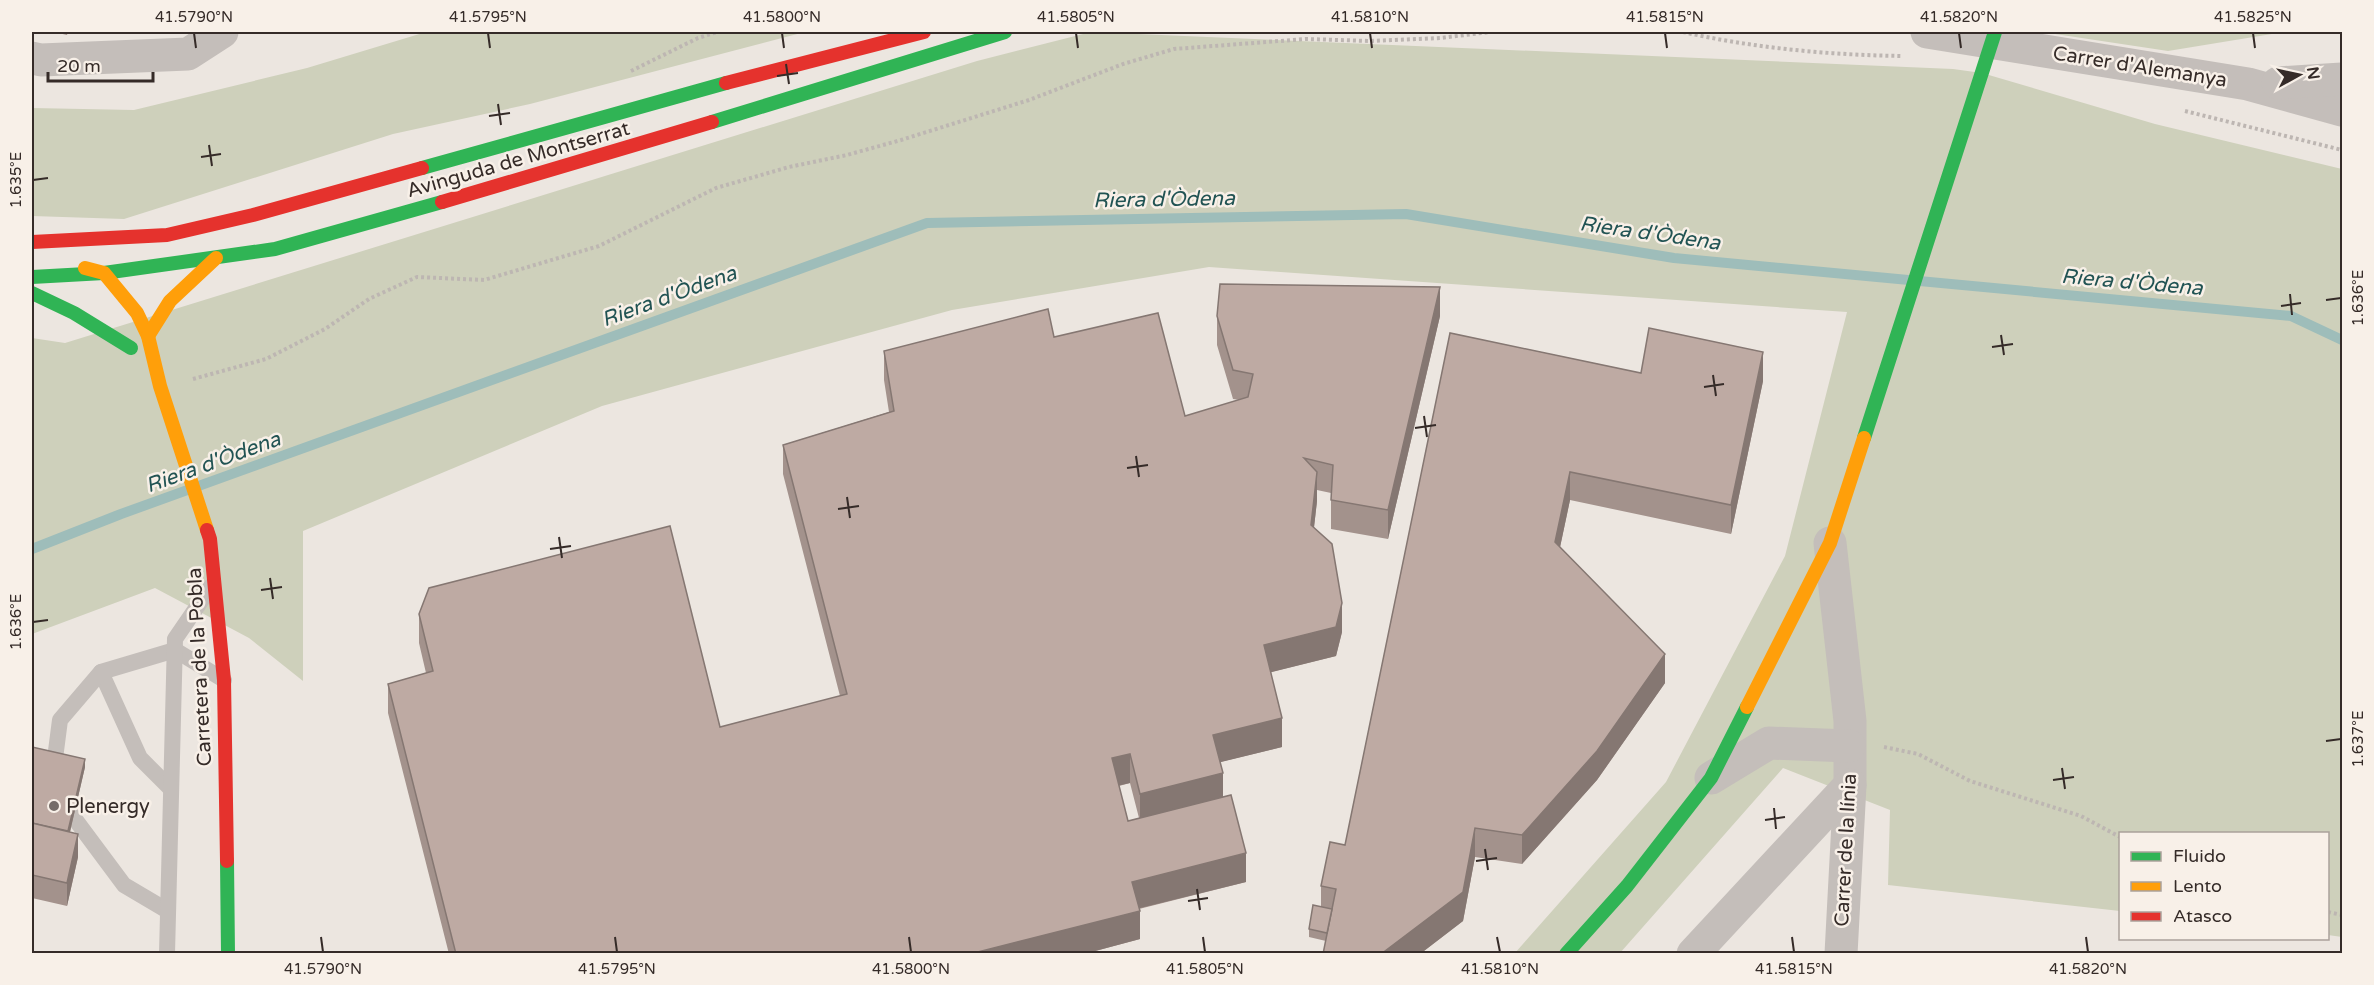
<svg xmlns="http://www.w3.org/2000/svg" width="2374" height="985" viewBox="0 0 2374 985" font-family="'Varela Round',sans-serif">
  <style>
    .green { fill: #ced0bb }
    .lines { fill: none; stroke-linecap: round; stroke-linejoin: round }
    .stream { stroke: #9ebdba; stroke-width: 10 }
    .path { stroke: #bdb6b2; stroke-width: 4; stroke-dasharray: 3 3; stroke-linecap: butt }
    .lane { stroke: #c4beba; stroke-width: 16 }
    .street { stroke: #c4beba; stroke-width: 33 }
    .fast { stroke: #30b455; stroke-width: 14 }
    .slow { stroke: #ff9f0a; stroke-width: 14 }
    .jam { stroke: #e5322d; stroke-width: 14 }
    .wall { fill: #a3928c; fill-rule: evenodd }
    .shaded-wall { fill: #857772 }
    .building { fill: #beaaa3; stroke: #857772; stroke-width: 1.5 }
    .ticks { fill: none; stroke: #352b28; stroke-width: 2 }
    .poi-dot { fill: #756c68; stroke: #f8f0e8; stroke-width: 2 }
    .labels { text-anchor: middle; stroke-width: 5; stroke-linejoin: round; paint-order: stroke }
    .street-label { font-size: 20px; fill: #352b28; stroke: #f8f0e8 }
    .poi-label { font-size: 20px; fill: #352b28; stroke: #f8f0e8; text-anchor: start }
    .water-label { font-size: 21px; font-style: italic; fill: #215353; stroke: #f8f0e8 }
    .neatline { fill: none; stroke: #352b28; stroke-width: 2 }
    .ticks-label { font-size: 15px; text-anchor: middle; fill: #352b28 }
  </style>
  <rect width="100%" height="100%" fill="#ece6e0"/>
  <!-- green -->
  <g class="green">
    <path d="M426 32H805L530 104 393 134 124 219 32 216V108L134 110 307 68Z"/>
    <path d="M1091 32 1953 69 1982 73 2155 124 2342 169V937L2328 935V834H2120V911L1888 885 1890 810 1783 768 1620 953H1515L1666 782 1785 556 1847 312 1209 267 952 310 602 406 303 531V681L249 638 155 588 32 634V338L65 343 977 61Z"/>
    <path d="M2042 32H2284L2168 51Z"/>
  </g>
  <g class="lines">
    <!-- stream -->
    <path class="stream" d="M32 549 121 514 927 223 1406 214 1674 258 2291 316 2342 340"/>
    <!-- path -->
    <g class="path">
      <path d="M1683 32C1754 48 1829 55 1902 56"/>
      <path d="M631 71 698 38 717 32"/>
      <path d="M2185 111 2342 150"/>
      <path d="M193 379 266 359 325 329 369 299 417 277 484 280 599 246 716 188 789 167 847 155 901 140 1029 100 1123 64 1174 49 1306 39 1370 41 1440 38 1490 32"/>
      <path d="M1884 747 1918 754 1970 781 2081 816 2120 837"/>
      <path d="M2328 912 2342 915"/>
    </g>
    <!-- lane -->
    <g class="lane">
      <path d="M101 672 140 758 171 789"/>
      <path d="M53 774 60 720 101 672 175 650 224 680"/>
      <path d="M60 799 124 885 168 911"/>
      <path d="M167 954 175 639 212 585"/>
    </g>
    <!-- street -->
    <g class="street">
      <path d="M1927 32 2248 84 2342 110"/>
      <path d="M32 58 41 60 188 54 222 32"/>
      <path d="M2278 83 2342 79"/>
      <path d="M1830 543 1850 721V785L1841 954"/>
      <path d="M1711 778 1769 743 1849 746"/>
      <path d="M1693 954 1850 785"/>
    </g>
    <!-- fast -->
    <g class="fast">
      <path d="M712 122 1005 32"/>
      <path d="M422 168 726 83"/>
      <path d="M32 277 104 273 275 249 442 202"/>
      <path d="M32 293 74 313 131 348"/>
      <path d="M1864 438 1995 32"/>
      <path d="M227 861 228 954"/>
      <path d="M1566 954 1627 886 1711 778 1747 707"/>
    </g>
    <!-- slow -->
    <g class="slow">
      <path d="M85 268 104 273 137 313 148 336 160 386 207 530"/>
      <path d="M148 336 170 301 216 258"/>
      <path d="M1747 707 1830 543 1864 438"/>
    </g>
    <!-- jam -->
    <g class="jam">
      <path d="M726 83 924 32"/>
      <path d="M442 202 712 122"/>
      <path d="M32 242 167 235 253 215 422 168"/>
      <path d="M207 530 210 539 224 680 227 861"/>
    </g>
  </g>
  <!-- wall -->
  <g class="wall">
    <path d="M54 32H68L67 35Z"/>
    <path d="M1217 316H1440L1388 539 1331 529V493L1317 490V501L1314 527 1342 632 1336 656 1271 672 1282 747 1220 762 1223 797 1246 882 1139 909 1140 939 1084 954H449L388 713V684L426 673 419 643V614L720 727 840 696 783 474V445L889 412 884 380V351L1054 337 1185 416 1240 400 1233 399 1217 345ZM1130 783 1139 818 1128 821 1119 786Z"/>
    <path d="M1450 333 1641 373 1763 381 1731 534 1570 500 1560 547 1665 683 1597 780 1522 864 1475 857 1463 921 1420 954H1323L1326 941 1309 937V929L1321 906V886L1345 845Z"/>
    <path d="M32 747 85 767 70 832 78 857 67 906 32 898Z"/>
  </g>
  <!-- shaded-wall -->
  <g class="shaded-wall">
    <path d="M1440 287V316L1388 539V510Z"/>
    <path d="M1763 352V381L1731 534V505Z"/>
    <path d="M1317 472V501L1311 554V525Z"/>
    <path d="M1570 472V500L1555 571V542Z"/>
    <path d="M1342 603V632L1336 656 1264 674V645Z"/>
    <path d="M1665 654V683L1597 780 1522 864V835Z"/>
    <path d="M1282 718V747L1213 764V735Z"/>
    <path d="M1130 754V783L1112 787V758Z"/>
    <path d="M85 759V767L65 853V845Z"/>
    <path d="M1223 773V802L1140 823V794Z"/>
    <path d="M1475 828V857L1463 921 1420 954H1381Z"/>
    <path d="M78 834V857L67 906V883Z"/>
    <path d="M1246 853V882L1132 910V882Z"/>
    <path d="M1140 911V939L1084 954H970Z"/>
  </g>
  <!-- building -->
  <g class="building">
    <path d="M1220 284 1440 287 1388 510 1331 500 1333 465 1304 458 1317 472 1311 525 1332 544 1342 603 1336 627 1264 645 1282 718 1213 735 1223 773 1140 794 1130 754 1112 758 1128 821 1231 795 1246 853 1132 882 1140 911 970 954H456L388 684 433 671 419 614 429 588 670 526 720 727 847 694 783 445 894 411 884 351 1048 309 1054 337 1158 313 1185 416 1248 397 1253 374 1233 370 1217 316Z"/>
    <path d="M1649 328 1763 352 1731 505 1570 472 1555 542 1665 654 1597 751 1522 835 1475 828 1463 892 1381 954H1323L1336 889 1321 886 1330 842 1345 845 1450 333 1641 373Z"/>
    <path d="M32 747 85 759 68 831 32 823Z"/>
    <path d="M32 823 78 834 67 883 32 875Z"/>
    <path d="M1313 905 1332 909 1327 933 1309 929Z"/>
  </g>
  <!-- ticks -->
  <path class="ticks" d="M194 33 196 48M488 33 490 48M782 33 784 48M1076 33 1078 48M1370 33 1372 48M1665 33 1667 48M1959 33 1961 48M2253 33 2255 48M786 64 789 84M777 76 798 73M498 104 501 125M489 116 510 113M209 145 212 166M201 157 221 154M33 180 48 178M2290 294 2292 315M2326 300 2341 298M2281 306 2301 303M2001 335 2004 355M1992 347 2013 344M1713 375 1716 396M1704 387 1724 384M1424 416 1427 437M1415 428 1436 425M1136 456 1139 477M1127 468 1148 465M847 497 850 518M838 509 859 506M559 537 562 558M550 549 571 546M270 578 273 599M261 590 282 587M33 622 48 620M2326 741 2341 739M2062 768 2065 789M2053 780 2074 777M1774 808 1776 829M1765 820 1785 817M1485 849 1488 870M1476 861 1497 858M1197 889 1200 910M1188 901 1208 898M321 937 323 952M615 937 617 952M909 937 911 952M1203 937 1205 952M1497 937 1500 952M1792 937 1794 952M2086 937 2088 952"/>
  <!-- markers -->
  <circle class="poi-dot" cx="54" cy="806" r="6"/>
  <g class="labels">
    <!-- street labels -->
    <g class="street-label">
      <text transform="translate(2140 66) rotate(9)" y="7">Carrer d'Alemanya</text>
      <text transform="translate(518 159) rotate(-16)" y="7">Avinguda de Montserrat</text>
      <text transform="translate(199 667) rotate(-93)" y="7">Carretera de la Pobla</text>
      <text transform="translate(1845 850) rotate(-87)" y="7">Carrer de la línia</text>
    </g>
    <!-- poi labels -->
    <g class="poi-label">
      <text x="66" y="813">Plenergy</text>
    </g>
    <!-- water labels -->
    <g class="water-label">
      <text transform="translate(1164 199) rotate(-1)" y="7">Riera d'Òdena</text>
      <text transform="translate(1650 233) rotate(8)" y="7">Riera d'Òdena</text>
      <text transform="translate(2132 282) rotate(5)" y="7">Riera d'Òdena</text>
      <text transform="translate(669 296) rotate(-20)" y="7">Riera d'Òdena</text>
      <text transform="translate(213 462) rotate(-20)" y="7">Riera d'Òdena</text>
    </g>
  </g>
  <!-- border -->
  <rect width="2374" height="985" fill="none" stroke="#f8f0e8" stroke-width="66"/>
  <!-- legend -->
  <rect x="2119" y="832" width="210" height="108" fill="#f8f0e8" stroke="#aaa19b" stroke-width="1.5"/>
  <rect x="2131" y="852" width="30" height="9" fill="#30b455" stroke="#aaa19b" stroke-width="1.5"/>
  <text x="2173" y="862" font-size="18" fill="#352b28">Fluido</text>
  <rect x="2131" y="882" width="30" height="9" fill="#ff9f0a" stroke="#aaa19b" stroke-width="1.5"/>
  <text x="2173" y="892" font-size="18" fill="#352b28">Lento</text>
  <rect x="2131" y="912" width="30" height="9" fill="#e5322d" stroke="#aaa19b" stroke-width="1.5"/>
  <text x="2173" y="922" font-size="18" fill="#352b28">Atasco</text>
  <!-- north arrow -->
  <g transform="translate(2299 75) rotate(82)" stroke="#f8f0e8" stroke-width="4.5" paint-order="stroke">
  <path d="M0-4.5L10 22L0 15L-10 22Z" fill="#352b28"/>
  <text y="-9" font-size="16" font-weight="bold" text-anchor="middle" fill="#352b28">N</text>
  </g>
  <!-- scale -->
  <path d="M48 72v9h105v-9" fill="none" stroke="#352b28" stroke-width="3"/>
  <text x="57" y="72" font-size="18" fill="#352b28" stroke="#f8f0e8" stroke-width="4.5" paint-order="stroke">20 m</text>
  <rect x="33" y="33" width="2308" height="919" class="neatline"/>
  <g class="ticks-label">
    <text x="194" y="22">41.5790°N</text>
    <text x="488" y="22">41.5795°N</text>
    <text x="782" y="22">41.5800°N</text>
    <text x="1076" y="22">41.5805°N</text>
    <text x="1370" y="22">41.5810°N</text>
    <text x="1665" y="22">41.5815°N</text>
    <text x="1959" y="22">41.5820°N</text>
    <text x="2253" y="22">41.5825°N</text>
    <text transform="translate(16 180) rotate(-90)" y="5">1.635°E</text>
    <text transform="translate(2358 298) rotate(-90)" y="5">1.636°E</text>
    <text transform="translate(16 622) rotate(-90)" y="5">1.636°E</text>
    <text transform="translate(2358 739) rotate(-90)" y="5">1.637°E</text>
    <text x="323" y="974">41.5790°N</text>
    <text x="617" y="974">41.5795°N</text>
    <text x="911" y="974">41.5800°N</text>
    <text x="1205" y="974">41.5805°N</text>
    <text x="1500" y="974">41.5810°N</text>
    <text x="1794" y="974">41.5815°N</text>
    <text x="2088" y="974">41.5820°N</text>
  </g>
</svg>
